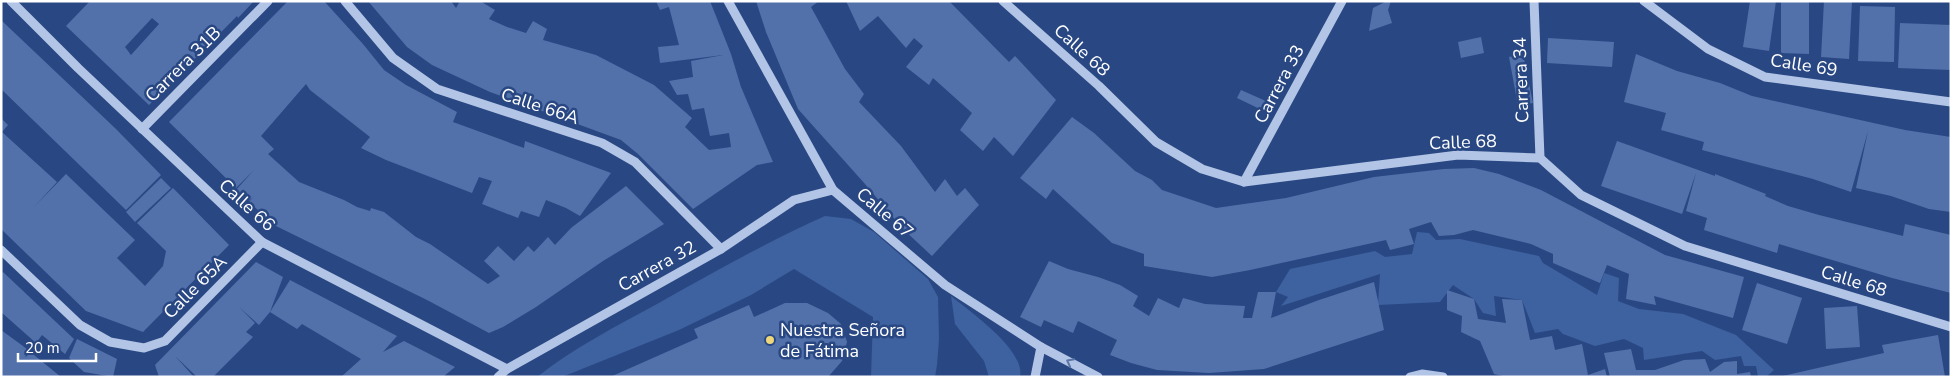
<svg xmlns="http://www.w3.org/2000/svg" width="1952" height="378" viewBox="0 0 1952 378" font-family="'Nunito Sans',sans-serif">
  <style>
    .green { fill: #3e619f }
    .building { fill: #5271ab; fill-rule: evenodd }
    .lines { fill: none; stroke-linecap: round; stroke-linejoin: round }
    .minor { stroke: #b3c5e6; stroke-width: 9 }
    .oneway { stroke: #5974a6 }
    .poi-dot { fill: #edd77a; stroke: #294883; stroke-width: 2 }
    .labels { text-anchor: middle; stroke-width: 5; stroke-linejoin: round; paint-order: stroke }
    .street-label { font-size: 18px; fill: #fff; stroke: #294883 }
    .poi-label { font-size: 18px; fill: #fff; stroke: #294883; text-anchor: start }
  </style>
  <rect width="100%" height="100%" fill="#294883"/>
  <!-- green -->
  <g class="green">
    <path d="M825 216 851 219 874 232 928 279 938 297 939 339 937 365 935 377H871L873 317 794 269 751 295 679 330 562 377H537C573 348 617 326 657 304 712 273 767 242 825 216Z"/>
    <path d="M1417 232 1429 233 1436 240 1460 239 1539 256 1543 263 1597 295 1604 273 1619 278 1618 301 1639 309 1683 314 1736 335 1774 370 1766 377H1758L1756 366H1744L1741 356 1715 360 1702 351 1644 360 1643 348 1624 339 1595 346 1563 334 1558 329 1535 333 1522 300 1494 296 1496 316 1483 313 1474 299 1453 285 1440 302 1378 305 1380 274 1281 306 1288 297 1276 292 1290 269 1375 251 1385 257 1412 254Z"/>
    <path d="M951 296C969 311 1026 350 1020 377H989L984 361 955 324Z"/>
  </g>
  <!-- building -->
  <g class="building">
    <path d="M90 1H254L238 18 237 16 149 105 66 26ZM152 18 159 24 131 55 125 47Z"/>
    <path d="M288 1H324L363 44 384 70 406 85 457 112 453 122 524 148 525 141 611 173 580 216 566 208 546 200 539 217 521 211 518 218 482 204 492 181 479 177 472 193 386 160 361 148 370 137 310 90 306 84 261 136 274 149 268 154 299 182 344 200 357 207 370 211 371 208 384 212 416 237 430 244 488 284 500 276 484 261 498 246 514 261 528 246 534 252 548 237 555 245 571 228 626 186 664 224 603 261 536 307 503 327 489 333 427 300 276 226 249 202 254 196 249 201 236 190 254 170 236 188 169 122Z"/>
    <path d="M368 1H451L456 8 460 1H480L495 10 489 19 507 27 526 33 533 21 547 29 543 40 596 55 654 85 692 118 685 127 709 150 731 147 729 133 710 136 704 108 692 110 688 94 677 95 669 81 693 77 691 61 723 55 660 63 658 47 679 45 669 7 660 10 656 1H710L731 54 741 87 773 162 757 165 693 209 638 154 621 140 490 92 432 65 407 47Z"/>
    <path d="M756 1H819L811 7 845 69 864 94 859 102 901 146 935 192 945 179 957 196 965 188 979 205 932 256 903 229 865 184 798 109 766 32Z"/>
    <path d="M846 1H949L1009 62 1015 56 1056 100 1013 156 994 137 983 151 960 130 972 113 933 78 929 85 906 67 923 46 914 38 906 48 878 16 860 31Z"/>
    <path d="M1387 1H1391L1388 10 1392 23 1369 31 1373 8Z"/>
    <path d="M1750 1H1776L1769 51 1743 47Z"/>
    <path d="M1781 1H1809V54L1781 53Z"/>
    <path d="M1824 1H1852L1849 59 1821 57Z"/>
    <path d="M1860 6 1895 7 1894 62 1858 61Z"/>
    <path d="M1 20 116 129 161 175 126 210 1 89Z"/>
    <path d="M1900 23 1951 25V70L1898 68Z"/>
    <path d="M1481 37 1484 53 1461 58 1458 42Z"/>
    <path d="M1548 38 1614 42 1612 67 1547 63Z"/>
    <path d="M1523 54 1533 103 1518 106 1509 57Z"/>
    <path d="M1636 54 1677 71 1720 83 1752 96 1905 130 1951 137V212L1929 209 1891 196 1856 188 1868 131 1851 192 1813 179 1702 150 1704 142 1661 130 1666 113 1624 102Z"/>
    <path d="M1241 90 1268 102 1264 111 1237 98Z"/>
    <path d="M1072 117 1094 133 1135 171 1152 180 1162 190 1216 208 1286 198 1374 177 1444 169 1474 168 1499 174 1541 190 1665 255 1744 277 1733 318 1654 296 1656 305 1626 299 1629 274 1607 265 1600 283 1553 263V254L1531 244 1473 230 1454 235 1439 236 1431 222 1409 229 1414 244 1390 250 1386 240 1250 270 1212 277 1144 266V254L1112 243 1053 189 1046 199 1020 178Z"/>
    <path d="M1 118 8 125 2 132 57 182 34 207 66 174 135 240 117 258 145 286 163 266 166 251 137 223 173 188 229 245 143 332 86 311 1 229Z"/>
    <path d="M1617 141 1715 176V174L1766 194 1765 196 1788 206 1819 215 1903 236 1905 224 1951 235V293L1892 278 1779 244 1777 253 1704 230 1707 218 1686 211 1696 173 1682 214 1601 186Z"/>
    <path d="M161 178 171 188 135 222 126 212Z"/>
    <path d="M1049 261 1068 269 1098 277 1120 285 1138 296 1133 306 1149 316 1158 298 1179 308 1183 298 1205 304 1245 306 1243 318H1252L1258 292H1276L1271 318 1319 300 1374 282 1384 330 1264 369 1209 373 1157 370 1131 363 1110 355 1117 340 1078 321 1073 333 1044 320 1041 327 1020 317Z"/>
    <path d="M256 262 283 277 270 312 259 325 239 307 255 323 246 332 253 337 213 377H197L175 356 194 377H159L155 365Z"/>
    <path d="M3 272 74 339 65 354 42 335 36 343 1 312V274Z"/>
    <path d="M290 280 397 336 383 352 404 341 455 367 443 377H341L361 359 302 324 297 329 270 312Z"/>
    <path d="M1757 283 1802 298 1787 344 1742 330Z"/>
    <path d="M1447 290 1474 299 1478 319 1506 323 1502 299 1522 300 1530 340 1552 336 1555 350 1582 344 1588 375 1605 369 1607 377H1507L1494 374 1480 341 1461 332 1462 316 1447 310Z"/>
    <path d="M785 303H807L828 313 841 324 847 342 842 361 828 377H610L698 338 694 329 749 305 754 317Z"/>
    <path d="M1857 306 1860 347 1826 349 1824 308Z"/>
    <path d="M1 330 23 346 61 377H1Z"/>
    <path d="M1938 335 1945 377H1778L1884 353 1882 345Z"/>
    <path d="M77 339 117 359 113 377 84 372 69 358Z"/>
    <path d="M1631 349 1636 370H1655L1684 360 1705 359 1710 372 1724 362 1737 361V374L1750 372 1751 377H1610L1604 353Z"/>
  </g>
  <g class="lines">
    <!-- minor -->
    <g class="minor">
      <path d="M11 1 78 68 262 242 507 369"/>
      <path d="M345 1 393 58 437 89 602 143 635 162 721 249"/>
      <path d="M728 1 833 190 945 285 1041 347 1098 377"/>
      <path d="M1003 1 1099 86 1156 142 1202 169 1244 182 1458 155 1540 158 1581 195 1685 246 1951 327"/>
      <path d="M1534 1 1540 158"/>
      <path d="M1644 1 1708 49 1765 77 1951 102"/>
      <path d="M142 129 268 1"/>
      <path d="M1244 182 1342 1"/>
      <path d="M1 250 80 325 110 342 144 348 165 341 262 242"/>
      <path d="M498 377 507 369 721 249 794 200 833 190"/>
      <path d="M1035 377 1041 347"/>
      <path d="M1410 377 1422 374 1443 377"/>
    </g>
  </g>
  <!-- one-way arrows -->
  <defs><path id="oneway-chevron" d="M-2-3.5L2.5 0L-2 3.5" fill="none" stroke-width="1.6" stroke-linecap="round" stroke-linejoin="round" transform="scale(1.25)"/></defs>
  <use class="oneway" href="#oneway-chevron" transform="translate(1070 362) rotate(-152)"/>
  <!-- markers -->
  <circle class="poi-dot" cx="770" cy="340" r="5"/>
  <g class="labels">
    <!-- street labels -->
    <g class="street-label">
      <text transform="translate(1082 50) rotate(42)" y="6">Calle 68</text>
      <text transform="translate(183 64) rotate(-45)" y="6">Carrera 31B</text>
      <text transform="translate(1804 65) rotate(9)" y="6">Calle 69</text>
      <text transform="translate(1521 80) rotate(-92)" y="6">Carrera 34</text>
      <text transform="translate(1279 84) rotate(-62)" y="6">Carrera 33</text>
      <text transform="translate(540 106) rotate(18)" y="6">Calle 66A</text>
      <text transform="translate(1463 142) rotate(-2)" y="6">Calle 68</text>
      <text transform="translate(247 205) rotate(42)" y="6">Calle 66</text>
      <text transform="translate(885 213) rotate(40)" y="6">Calle 67</text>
      <text transform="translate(657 266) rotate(-29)" y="6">Carrera 32</text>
      <text transform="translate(1854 281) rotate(17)" y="6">Calle 68</text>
      <text transform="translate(195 287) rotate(-45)" y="6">Calle 65A</text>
    </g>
    <!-- poi labels -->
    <g class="poi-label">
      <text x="780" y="336">Nuestra Señora<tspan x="780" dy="21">de Fátima</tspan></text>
    </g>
  </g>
  <!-- border -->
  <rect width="1952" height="378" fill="none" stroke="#ffffff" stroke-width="5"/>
  <!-- scale -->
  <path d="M18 353v8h78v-8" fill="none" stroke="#ffffff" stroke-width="2.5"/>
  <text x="25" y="353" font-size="15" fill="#ffffff" stroke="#294883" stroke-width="4" paint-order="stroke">20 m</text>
</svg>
